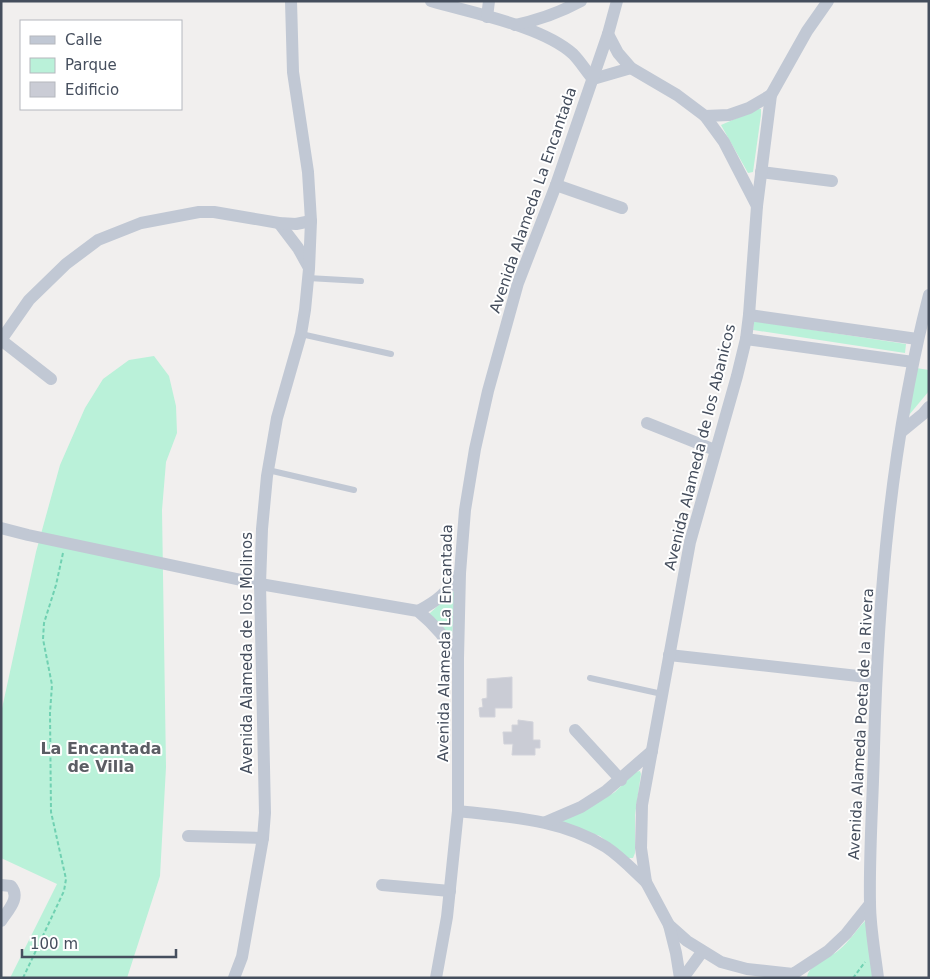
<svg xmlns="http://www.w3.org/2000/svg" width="930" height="979" viewBox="0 0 930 979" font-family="'DejaVu Sans',sans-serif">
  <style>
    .green { fill: #baf1d9 }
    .building { fill: #caccd5; stroke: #d2d3da }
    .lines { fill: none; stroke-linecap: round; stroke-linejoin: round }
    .path { stroke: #70d1b2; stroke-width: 2; stroke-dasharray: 4 2.5; stroke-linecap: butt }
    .service { stroke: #c1c8d4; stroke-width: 6 }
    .minor { stroke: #c1c8d4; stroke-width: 12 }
    .labels { text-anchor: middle; stroke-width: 4; stroke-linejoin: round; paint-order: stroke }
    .street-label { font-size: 15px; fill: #454e5d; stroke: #fff }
    .neighbourhood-label { font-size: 16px; font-weight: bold; fill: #5b5d64; stroke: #fff }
  </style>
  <rect width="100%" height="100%" fill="#f1efee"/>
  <!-- green -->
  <g class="green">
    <path d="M758 109H761V115L753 172 748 173 721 125Z"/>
    <path d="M754 321 906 344 905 353 753 330Z"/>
    <path d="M154 356 169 376 176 406 177 433 166 462 162 510 166 767 160 876 127 978H10L57 884 1 858V713L36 552 60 465 85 408 103 379 129 360Z"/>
    <path d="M916 368 929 370V391L909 415Z"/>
    <path d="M455 590 452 638 429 614Z"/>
    <path d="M640 771 641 774 635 815V853L633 858H627L600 836 562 824 559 821 578 814 615 792 635 772Z"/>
    <path d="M866 920 873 978H807C808 964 830 958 839 950 849 942 857 929 866 920Z"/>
  </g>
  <!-- building -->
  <g class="building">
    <path d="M512 677V708H495V717H480L479 708 483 707 482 699 487 698V679Z"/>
    <path d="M518 720 533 722V740H540V748H535V755H512L513 744H504L503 732H512V725H518Z"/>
  </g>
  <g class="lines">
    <!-- path -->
    <g class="path">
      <path d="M23 978 64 891 66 879 51 812 50 713 52 685 43 639 44 623 56 585 63 553"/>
      <path d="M843 978H852"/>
      <path d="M853 978 865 962"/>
    </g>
    <!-- service -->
    <g class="service">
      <path d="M308 278 361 281"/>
      <path d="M301 334 391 354"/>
      <path d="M268 470 354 490"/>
      <path d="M590 678 662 694"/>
    </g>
    <!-- minor -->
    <g class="minor">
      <path d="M431 1C472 13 542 26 573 54 580 61 586 71 593 79L631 68"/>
      <path d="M487 17 489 1"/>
      <path d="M515 25C539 20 559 13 581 1"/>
      <path d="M608 34 618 53 631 68 677 95 705 116 724 142 757 206"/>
      <path d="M705 116 729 115 749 108 771 95"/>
      <path d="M761 172 832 181"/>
      <path d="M556 185 622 208"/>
      <path d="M279 223 298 248 308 266"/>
      <path d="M749 315 917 339"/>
      <path d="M746 339 913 362"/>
      <path d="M1 340 29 300 66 264 98 240 141 223 199 212H214L279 223 296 224 311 221"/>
      <path d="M1 340 51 379"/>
      <path d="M647 423 715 450"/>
      <path d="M901 432 923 414 929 407"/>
      <path d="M1 528 28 535 260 584 418 611C435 625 447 639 458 658"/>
      <path d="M418 611C439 600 446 593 460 573"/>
      <path d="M669 655 876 678"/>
      <path d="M575 730 621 780"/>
      <path d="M458 811C509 817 562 819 606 847 621 857 633 870 646 882"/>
      <path d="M546 822 581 807 606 791 652 751"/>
      <path d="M188 836 263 838"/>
      <path d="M1 885 11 886C21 898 8 910 1 921"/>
      <path d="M382 885 450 891"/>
      <path d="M669 925 687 941 721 962 747 969 793 974 828 951 846 934 870 904"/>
      <path d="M234 978 242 957 263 838 265 813 260 584 262 529 267 476 277 418 301 334 305 310 309 269 311 221 308 172 293 72 291 1"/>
      <path d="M436 978 447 917 458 811V658L460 573 465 510 475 449 488 391 518 283 556 185 608 34 617 1"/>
      <path d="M680 978 676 953 669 925 646 882 641 848 642 805 690 542 737 376 746 339 749 315 757 206 771 95 807 31 828 1"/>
      <path d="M683 978 702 952"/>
      <path d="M878 978C875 953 870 927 870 903 869 851 873 799 874 748 878 597 891 441 929 295"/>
    </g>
  </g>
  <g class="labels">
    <!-- street labels -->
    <g class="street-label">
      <text transform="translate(533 200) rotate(-71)" y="5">Avenida Alameda La Encantada</text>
      <text transform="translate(700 447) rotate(-76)" y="5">Avenida Alameda de los Abanicos</text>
      <text transform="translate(445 643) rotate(-89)" y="5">Avenida Alameda La Encantada</text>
      <text transform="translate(247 653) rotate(-90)" y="5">Avenida Alameda de los Molinos</text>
      <text transform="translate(861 724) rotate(-87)" y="5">Avenida Alameda Poeta de la Rivera</text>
    </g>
    <!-- neighbourhood labels -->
    <g class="neighbourhood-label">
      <text x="101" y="754">La Encantada<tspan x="101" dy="18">de Villa</tspan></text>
    </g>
  </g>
  <!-- border -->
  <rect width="930" height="979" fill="none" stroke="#454e5d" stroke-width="5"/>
  <!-- legend -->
  <rect x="20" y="20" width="162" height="90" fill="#ffffff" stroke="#b5b8be"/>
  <rect x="30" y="36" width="25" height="8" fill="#c1c8d4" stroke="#b5b8be"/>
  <text x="65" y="45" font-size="15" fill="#454e5d">Calle</text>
  <rect x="30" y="58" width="25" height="15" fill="#baf1d9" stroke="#b5b8be"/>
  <text x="65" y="70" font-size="15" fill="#454e5d">Parque</text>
  <rect x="30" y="82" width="25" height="15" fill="#caccd5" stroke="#b5b8be"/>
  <text x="65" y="95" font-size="15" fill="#454e5d">Edificio</text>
  <!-- scale -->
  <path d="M22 949v8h154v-8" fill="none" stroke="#454e5d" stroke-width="2.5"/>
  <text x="30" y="949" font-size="15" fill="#454e5d" stroke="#ffffff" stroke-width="4" paint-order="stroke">100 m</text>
</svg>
